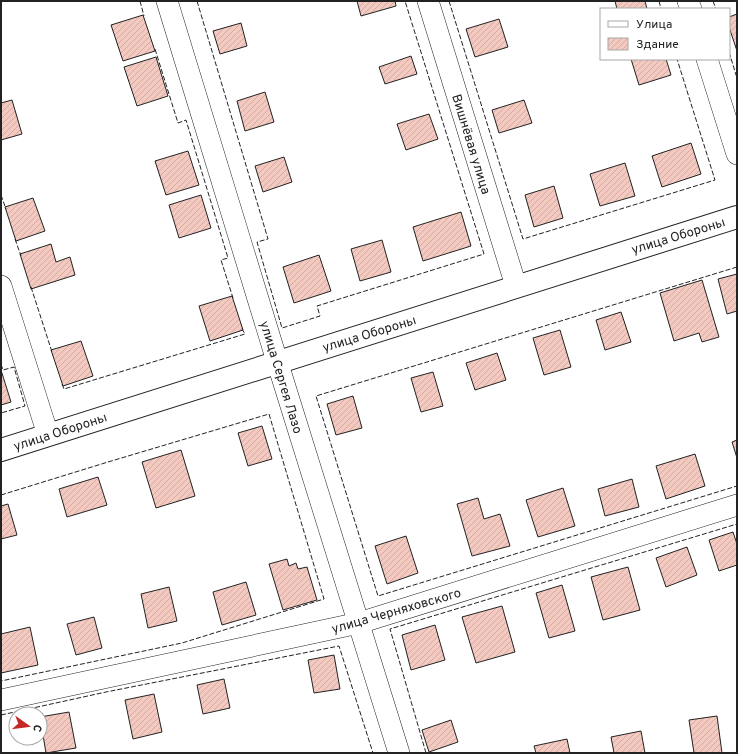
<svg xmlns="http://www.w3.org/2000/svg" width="738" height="754" viewBox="0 0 738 754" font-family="Overpass,sans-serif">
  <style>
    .building { fill: url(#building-hatch); stroke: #222 }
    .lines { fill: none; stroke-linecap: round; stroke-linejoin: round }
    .minor-casing { stroke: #222; stroke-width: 22 }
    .tertiary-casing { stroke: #222; stroke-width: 24 }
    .minor { stroke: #fff; stroke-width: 21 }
    .tertiary { stroke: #fff; stroke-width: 22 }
    .fence { stroke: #222; stroke-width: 1; stroke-dasharray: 5 2; stroke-linecap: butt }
    .labels { text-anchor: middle; stroke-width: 3; stroke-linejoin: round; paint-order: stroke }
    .street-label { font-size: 13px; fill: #222; stroke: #fff }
  </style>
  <defs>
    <pattern id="building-hatch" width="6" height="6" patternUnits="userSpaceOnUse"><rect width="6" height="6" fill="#f3c9c0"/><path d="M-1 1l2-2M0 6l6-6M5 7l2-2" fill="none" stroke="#d0aca5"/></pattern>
  </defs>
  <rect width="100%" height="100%" fill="#fff"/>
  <!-- building -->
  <g class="building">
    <path d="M357 1H395L396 6 361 16Z"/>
    <path d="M615 1H645L647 9H617Z"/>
    <path d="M737 14V51L729 27V17Z"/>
    <path d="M143 15 155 51 123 61 111 25Z"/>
    <path d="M499 19 508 47 475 57 466 29Z"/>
    <path d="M241 23 247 46 220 54 213 31Z"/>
    <path d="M411 56 417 74 385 84 379 67Z"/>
    <path d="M156 57 168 96 137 106 124 67Z"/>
    <path d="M631 59H666L671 75 639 85Z"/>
    <path d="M265 92 274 122 245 131 237 101Z"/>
    <path d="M12 100 22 134 1 140V103Z"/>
    <path d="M524 100 532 123 499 133 492 110Z"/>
    <path d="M429 114 438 139 406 150 397 124Z"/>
    <path d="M691 143 701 174 662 187 652 156Z"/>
    <path d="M188 151 199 185 166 195 155 161Z"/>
    <path d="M284 157 292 182 263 192 255 166Z"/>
    <path d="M625 163 635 196 600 206 590 174Z"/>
    <path d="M554 186 563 218 534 227 525 195Z"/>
    <path d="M201 195 211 228 179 238 169 205Z"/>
    <path d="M33 198 45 231 16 241 5 207Z"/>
    <path d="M461 212 471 246 423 261 413 227Z"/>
    <path d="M382 240 391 272 360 281 351 249Z"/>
    <path d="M51 244 56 262 70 257 75 275 31 289 20 254Z"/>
    <path d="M319 255 331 291 294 303 283 267Z"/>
    <path d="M737 274V311L727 314 718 279Z"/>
    <path d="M702 280 719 337 702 342 699 333 674 341 660 293Z"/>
    <path d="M232 296 243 330 210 341 199 306Z"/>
    <path d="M621 312 631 342 605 350 596 320Z"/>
    <path d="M560 330 571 367 544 375 533 338Z"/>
    <path d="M81 341 93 376 63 386 51 350Z"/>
    <path d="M497 353 506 380 475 390 466 363Z"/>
    <path d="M1 370 11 402 1 405Z"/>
    <path d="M433 372 443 406 421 412 411 378Z"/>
    <path d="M353 396 362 428 336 435 327 404Z"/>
    <path d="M262 426 272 459 248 466 238 433Z"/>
    <path d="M737 440V458L732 442Z"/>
    <path d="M181 450 195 496 156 508 142 462Z"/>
    <path d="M695 454 705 486 666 499 656 466Z"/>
    <path d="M98 477 107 505 67 517 59 489Z"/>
    <path d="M632 479 639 507 605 516 598 489Z"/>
    <path d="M563 488 575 526 538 537 526 500Z"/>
    <path d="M478 498 484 519 500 514 510 546 472 556 457 504Z"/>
    <path d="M8 504 17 535 1 539V506Z"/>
    <path d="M733 532 737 544V565L719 571 709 540Z"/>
    <path d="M406 536 418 573 387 584 375 546Z"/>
    <path d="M687 547 697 575 666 587 656 558Z"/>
    <path d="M287 559 289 566 296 563 298 569 307 567 317 600 283 610 269 564Z"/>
    <path d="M628 567 640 610 603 620 591 577Z"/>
    <path d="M246 582 256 615 222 625 213 592Z"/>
    <path d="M562 585 575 631 549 638 536 593Z"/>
    <path d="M169 587 177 621 148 628 141 594Z"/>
    <path d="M502 606 515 652 476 663 462 617Z"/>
    <path d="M94 617 102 648 76 655 67 624Z"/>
    <path d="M435 625 445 660 411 670 402 635Z"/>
    <path d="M30 627 38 665 1 673V634Z"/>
    <path d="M334 655 340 689 314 693 308 660Z"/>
    <path d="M224 679 230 708 203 714 197 685Z"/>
    <path d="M154 694 162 732 133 739 125 700Z"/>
    <path d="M69 712 76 748 46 753 40 717Z"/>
    <path d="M717 716 722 753H694L689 720Z"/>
    <path d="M451 720 458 742 429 752 422 730Z"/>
    <path d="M641 731 645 753H614L611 737Z"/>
    <path d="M567 739 570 753H536L534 746Z"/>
  </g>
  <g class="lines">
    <!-- minor casing -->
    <g class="minor-casing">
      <g id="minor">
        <path d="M167 1 277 361 399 753"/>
        <path d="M428 1 516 286"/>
        <path d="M688 1 691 9"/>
        <path d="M707 59 737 154"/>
        <path d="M1 286 48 435"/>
        <path d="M1 700 359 623 737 505"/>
      </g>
    </g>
    <!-- tertiary casing -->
    <g class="tertiary-casing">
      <path id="tertiary" d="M1 450 737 217"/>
    </g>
    <!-- minor -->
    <use href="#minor" class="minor"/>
    <!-- tertiary -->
    <use href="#tertiary" class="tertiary"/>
    <!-- fence -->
    <g class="fence">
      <path d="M140 1 144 16"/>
      <path d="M197 1 268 239 257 242 282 328 320 316 317 306 484 254 405 1"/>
      <path d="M449 1 523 239 715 180 677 59"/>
      <path d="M659 1 661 9"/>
      <path d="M713 1 716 9"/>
      <path d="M155 49 178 123 186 120 228 258 221 260 233 298"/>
      <path d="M729 52 737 78"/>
      <path d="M1 195 6 209"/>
      <path d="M15 239 21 256"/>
      <path d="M737 267 316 396 378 596 737 486"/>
      <path d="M31 287 52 352"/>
      <path d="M1 364 3 370 14 367 25 406 1 413"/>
      <path d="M62 384 64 389 245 334 242 329"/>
      <path d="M1 495 108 462 269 414 324 599 182 643 1 681"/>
      <path d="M1 715 106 692 339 646 373 753"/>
      <path d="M426 753 390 629 737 524"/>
    </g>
  </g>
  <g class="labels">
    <!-- street labels -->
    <g class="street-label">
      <text transform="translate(472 144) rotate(73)" y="5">Вишнёвая улица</text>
      <text transform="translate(678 235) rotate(-17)" y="5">улица Обороны</text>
      <text transform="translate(369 333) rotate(-17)" y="5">улица Обороны</text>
      <text transform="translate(282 377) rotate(73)" y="5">улица Сергея Лазо</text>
      <text transform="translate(60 431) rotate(-18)" y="5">улица Обороны</text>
      <text transform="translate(396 610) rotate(-16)" y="5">улица Черняховского</text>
    </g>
  </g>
  <!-- border -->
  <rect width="738" height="754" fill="none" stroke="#222222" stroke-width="4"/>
  <!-- legend -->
  <rect x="600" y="8" width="130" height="52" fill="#ffffff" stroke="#a7a7a7"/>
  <rect x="608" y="21" width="20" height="6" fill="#ffffff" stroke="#a7a7a7"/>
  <text x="636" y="28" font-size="12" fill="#222222">Улица</text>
  <rect x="608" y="38" width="20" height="12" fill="url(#building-hatch)" stroke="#a7a7a7"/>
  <text x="636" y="48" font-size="12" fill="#222222">Здание</text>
  <!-- north arrow -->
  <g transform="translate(28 726) rotate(104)"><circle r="19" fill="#ffffff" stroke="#a7a7a7"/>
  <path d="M0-3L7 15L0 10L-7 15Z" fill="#c62828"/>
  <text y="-6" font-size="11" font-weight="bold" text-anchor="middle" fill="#222222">С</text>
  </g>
</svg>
